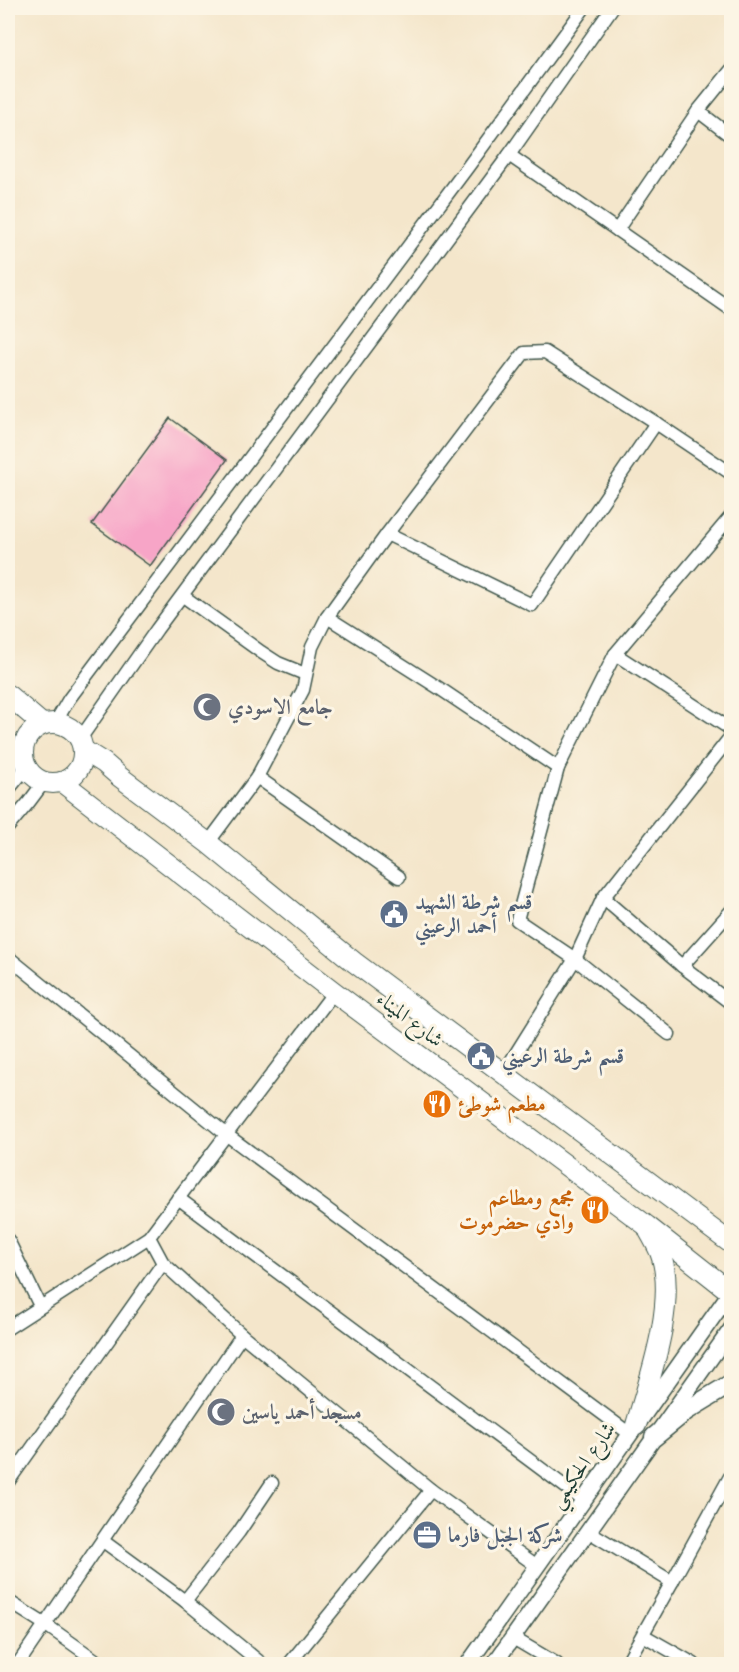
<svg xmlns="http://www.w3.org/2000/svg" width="739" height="1672" viewBox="0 0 739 1672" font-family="'Old Standard TT',Amiri,serif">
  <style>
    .building { fill: #f7a5c7 }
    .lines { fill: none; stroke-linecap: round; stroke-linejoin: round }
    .minor-casing { stroke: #3f564b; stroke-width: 15 }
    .tertiary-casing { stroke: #3f564b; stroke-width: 18 }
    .primary-casing { stroke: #3f564b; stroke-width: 21 }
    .trunk-casing { stroke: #3f564b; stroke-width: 22 }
    .minor { stroke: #fff; stroke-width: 12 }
    .tertiary { stroke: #fff; stroke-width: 15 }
    .primary { stroke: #fff; stroke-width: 18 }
    .trunk { stroke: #fff; stroke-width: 20 }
    .labels { text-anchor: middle; stroke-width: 6; stroke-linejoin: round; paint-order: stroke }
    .worship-label { font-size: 21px; font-weight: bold; fill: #5b616d; stroke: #fcf5e5; text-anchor: start }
    .service-label { font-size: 21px; font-weight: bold; fill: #4e5e75; stroke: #fcf5e5; text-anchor: start }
    .street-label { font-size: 21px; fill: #1f3d34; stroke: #fcf5e5 }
    .food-label { font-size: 21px; font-weight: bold; fill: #c56008; stroke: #fcf5e5; text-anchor: start }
  </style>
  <rect width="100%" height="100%" fill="#fcf5e5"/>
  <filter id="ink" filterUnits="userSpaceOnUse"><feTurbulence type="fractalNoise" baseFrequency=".0167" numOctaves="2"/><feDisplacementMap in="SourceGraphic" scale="12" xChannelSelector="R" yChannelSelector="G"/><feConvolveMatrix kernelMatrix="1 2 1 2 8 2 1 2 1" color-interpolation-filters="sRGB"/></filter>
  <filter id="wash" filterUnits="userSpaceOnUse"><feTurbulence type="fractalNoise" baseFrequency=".008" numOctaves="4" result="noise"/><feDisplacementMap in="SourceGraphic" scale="24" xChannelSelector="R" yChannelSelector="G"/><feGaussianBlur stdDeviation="1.35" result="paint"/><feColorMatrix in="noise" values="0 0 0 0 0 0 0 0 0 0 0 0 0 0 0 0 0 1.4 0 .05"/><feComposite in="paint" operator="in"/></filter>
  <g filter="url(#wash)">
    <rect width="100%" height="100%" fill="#f4e6cb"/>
    <g id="blocks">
      <!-- building -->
      <path class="building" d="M170 418 227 460 150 566 92 524Z"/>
    </g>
  </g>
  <g filter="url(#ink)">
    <use href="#blocks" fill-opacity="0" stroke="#3f564b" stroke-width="1.5"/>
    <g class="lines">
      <!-- minor casing -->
      <g class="minor-casing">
        <g id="minor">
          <path d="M732 69 698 111 732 137"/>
          <path d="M509 155 732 310"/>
          <path d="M617 230 698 111"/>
          <path d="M387 534 532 605 656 423"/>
          <path d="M183 596 261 652 278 663 305 674"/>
          <path d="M327 617 442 690 558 768"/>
          <path d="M615 654 732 730"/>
          <path d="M55 723 69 699 467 168 584 8"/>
          <path d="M80 739 157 629 509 155 612 8"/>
          <path d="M257 777 303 690 312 647 327 617 387 534 524 353 545 352 656 423 732 474"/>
          <path d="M8 790 26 768"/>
          <path d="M8 827 29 802 44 782"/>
          <path d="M208 843 257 777 399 877"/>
          <path d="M603 898 682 966 732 1004"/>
          <path d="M8 957 227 1135 630 1434"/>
          <path d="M682 966 732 910"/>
          <path d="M669 1034 575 959 517 920 558 768 615 654 732 515"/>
          <path d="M503 1074 575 959 603 898 732 735"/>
          <path d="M178 1198 583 1500"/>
          <path d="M149 1237 163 1263 242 1335 431 1490"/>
          <path d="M8 1240 40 1306"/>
          <path d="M8 1328 149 1237 334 992"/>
          <path d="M8 1482 163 1263"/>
          <path d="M588 1531 672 1582 732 1473"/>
          <path d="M103 1541 185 1601 262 1664"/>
          <path d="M8 1601 46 1625 101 1664"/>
          <path d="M185 1601 239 1532 272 1483"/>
          <path d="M643 1635 694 1664"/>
          <path d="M513 1638 557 1664"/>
          <path d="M18 1664 242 1335"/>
          <path d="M289 1664 431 1490 537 1566"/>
          <path d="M626 1664 672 1582"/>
        </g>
      </g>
      <!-- tertiary casing -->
      <g class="tertiary-casing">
        <g id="tertiary">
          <path d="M468 1664 732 1290"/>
          <path d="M494 1664 732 1328"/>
        </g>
      </g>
      <!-- primary casing -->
      <g class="primary-casing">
        <path id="primary" d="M654 1437 686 1411 732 1383"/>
      </g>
      <!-- trunk casing -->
      <g class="trunk-casing">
        <g id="trunk">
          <path d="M8 695 42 724"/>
          <circle cx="53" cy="753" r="30"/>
          <path d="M83 750 104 763 120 777 208 843 354 962 732 1244"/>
          <path d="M62 782 334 992 647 1226 732 1293"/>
          <path d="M636 1425C650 1378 678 1299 660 1252 657 1245 653 1238 649 1231"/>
        </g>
      </g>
      <!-- minor -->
      <use href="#minor" class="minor"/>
      <!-- tertiary -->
      <use href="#tertiary" class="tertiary"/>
      <!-- primary -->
      <use href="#primary" class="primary"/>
      <!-- trunk -->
      <use href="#trunk" class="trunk"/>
    </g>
  </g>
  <!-- icons -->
  <defs>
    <g id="mosque-disc" transform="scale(1.5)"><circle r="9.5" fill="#6b7280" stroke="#fcf5e5"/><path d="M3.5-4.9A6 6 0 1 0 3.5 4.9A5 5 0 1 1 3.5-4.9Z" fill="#fff"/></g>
    <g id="civic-disc" transform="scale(1.5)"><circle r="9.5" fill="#5c6f8a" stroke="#fcf5e5"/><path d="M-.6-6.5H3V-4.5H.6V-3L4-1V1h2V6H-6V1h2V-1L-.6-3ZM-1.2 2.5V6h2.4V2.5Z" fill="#fff"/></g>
    <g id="restaurant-disc" transform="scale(1.5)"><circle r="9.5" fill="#e8710a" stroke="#fcf5e5"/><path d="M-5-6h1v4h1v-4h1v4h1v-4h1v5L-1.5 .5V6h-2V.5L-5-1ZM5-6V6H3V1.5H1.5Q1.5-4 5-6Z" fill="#fff"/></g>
    <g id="office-disc" transform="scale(1.5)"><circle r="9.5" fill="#5c6f8a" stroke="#fcf5e5"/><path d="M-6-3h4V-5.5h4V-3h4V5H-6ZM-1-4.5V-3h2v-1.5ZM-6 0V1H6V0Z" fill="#fff"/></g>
  </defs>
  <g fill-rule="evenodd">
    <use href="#mosque-disc" x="207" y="707"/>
    <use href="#civic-disc" x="394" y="914"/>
    <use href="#civic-disc" x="481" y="1056"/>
    <use href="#restaurant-disc" x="437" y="1104"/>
    <use href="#restaurant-disc" x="595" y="1210"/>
    <use href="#mosque-disc" x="221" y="1412"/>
    <use href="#office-disc" x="427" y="1535"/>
  </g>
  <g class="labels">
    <!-- worship labels -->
    <g class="worship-label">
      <text x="228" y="714">جامع الاسودي</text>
      <text x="242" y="1419">مسجد أحمد ياسين</text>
    </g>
    <!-- service labels -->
    <g class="service-label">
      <text x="415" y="909">قسم شرطة الشهيد<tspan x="415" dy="24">أحمد الرعيني</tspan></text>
      <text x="502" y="1063">قسم شرطة الرعيني</text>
      <text x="448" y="1542">شركة الجبل فارما</text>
    </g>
    <!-- street labels -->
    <g class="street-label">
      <text transform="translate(410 1019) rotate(37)" y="7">شارع الميناء</text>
      <text transform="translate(582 1465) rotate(-55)" y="7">شارع الحكيمي</text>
    </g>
    <!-- food labels -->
    <g class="food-label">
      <text x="458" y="1111">مطعم شوطئ</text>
      <text x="574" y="1205" text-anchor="end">مجمع ومطاعم<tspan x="574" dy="24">وادي حضرموت</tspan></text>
    </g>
  </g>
  <!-- margin -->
  <rect width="739" height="1672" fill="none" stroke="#fcf5e5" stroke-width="30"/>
</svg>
